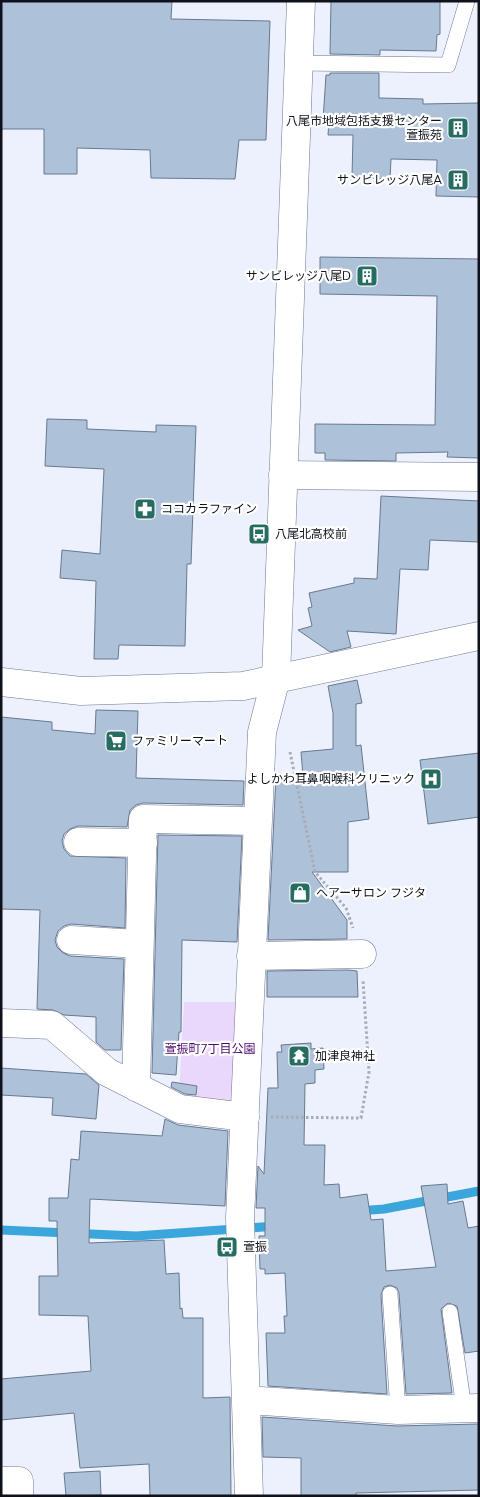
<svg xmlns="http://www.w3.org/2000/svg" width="480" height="1497" viewBox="0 0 480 1497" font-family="'Nunito Sans','Noto Sans JP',sans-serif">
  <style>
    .green { fill: #ead8fc }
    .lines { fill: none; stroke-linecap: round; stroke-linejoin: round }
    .stream { stroke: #3aa6dc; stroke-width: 9 }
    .building { fill: #adc1d9; stroke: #66798f }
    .service-casing { stroke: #6e7790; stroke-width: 16 }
    .minor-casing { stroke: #6e7790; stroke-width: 29 }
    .tertiary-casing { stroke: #6e7790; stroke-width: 29 }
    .path { stroke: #a8acb7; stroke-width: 3; stroke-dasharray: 2.5 2.5; stroke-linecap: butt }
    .service { stroke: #fff; stroke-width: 15 }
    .minor { stroke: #fff; stroke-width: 28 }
    .tertiary { stroke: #fff; stroke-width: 28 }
    .labels { text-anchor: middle; stroke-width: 4.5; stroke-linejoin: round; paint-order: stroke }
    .poi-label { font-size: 12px; fill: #0f121b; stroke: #fff; text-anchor: start }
    .park-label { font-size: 12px; fill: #48086d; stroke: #fff }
  </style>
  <rect width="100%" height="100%" fill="#edf1fd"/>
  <!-- green -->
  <path class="green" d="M184 1002H240L238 1107 179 1095Z"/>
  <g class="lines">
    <!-- stream -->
    <g class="stream">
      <path d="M358 1211 384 1209 479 1191"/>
      <path d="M1 1230 136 1236 277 1226"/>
    </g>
  </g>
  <!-- building -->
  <g class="building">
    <path d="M1 1H172L171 19 270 21 266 140H239L235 179 151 178 150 150 77 148V174H44V129H1Z"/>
    <path d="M331 1H440V34L437 35 436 51 380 50V55L330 54Z"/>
    <path d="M330 73H379V98L423 99V104L479 103V197L436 196 437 160 391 159 390 179 352 177 353 135H328L329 120H323L326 75H330Z"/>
    <path d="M320 257 479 259V458L447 457 448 452 396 453V461L325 460V453H315V424L435 425 437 296 320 294Z"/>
    <path d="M47 419 87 420V429L156 432V425L196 426 191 564H187L185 646 119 645 118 659H94L96 581 60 578 62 550 100 554 104 469 45 466Z"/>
    <path d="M381 496 479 501V542L430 540 428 570 400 569 396 634 347 631 351 647 330 652 298 630 312 626 308 608 312 607 309 593 354 583V578L377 579Z"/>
    <path d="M357 680 362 703 356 704V746L361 745 369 819 348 822V872H312L347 920V939L268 940 276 776H303L301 752 333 749V713L328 686Z"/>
    <path d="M96 710 138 711 136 778 244 781 243 805 143 803 136 805 130 810 127 827 78 826 70 829 64 834 62 841 64 849 70 856 126 858 125 928 71 924 64 926 58 931 55 940 57 947 63 953 70 956 124 959 121 1050H105L96 1042V1017L64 1015 53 1010 37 1009 40 910 1 909V717L52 722V730L95 734Z"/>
    <path d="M479 753V817L428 824 420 760Z"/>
    <path d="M158 835 242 836 237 942 182 940 181 1032H179L176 1075 152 1073Z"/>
    <path d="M348 970 357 971 358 997H267V971Z"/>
    <path d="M311 1043V1049L323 1048 324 1069 315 1070V1083L305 1084 304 1145H325L324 1185 339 1184 340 1198 367 1194 371 1220 383 1219 386 1271 436 1267 421 1186 447 1184 448 1204 463 1201 468 1228 479 1226V1351L465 1353 457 1306 448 1303 441 1309 452 1393 406 1394 399 1293 397 1288 390 1285 384 1287 381 1295 387 1394 268 1386 266 1333H285L284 1316H287L285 1273 265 1274V1269H260L259 1236H265V1208H256L258 1166 264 1174 268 1088H278L277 1052H282L281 1045Z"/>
    <path d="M1 1068 86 1074 99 1085 96 1119 52 1115 53 1098 1 1095Z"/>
    <path d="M172 1082 197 1086 196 1095 185 1094 171 1087Z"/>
    <path d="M165 1119 178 1125 228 1131 225 1206 90 1199 89 1243 164 1240 166 1274 179 1273 180 1309 182 1308 183 1318H203V1398L230 1397 231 1496H150L149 1464 80 1468 74 1413 1 1420V1379L91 1371 88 1316 39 1315V1276H58L57 1221H49V1198H68L71 1159 79 1160 81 1131 162 1136Z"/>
    <path d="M262 1417 397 1426 479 1424V1490L356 1493V1496H301V1458L263 1457Z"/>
    <path d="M100 1471 101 1495 66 1496 64 1473Z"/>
  </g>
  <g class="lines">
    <!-- service casing -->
    <g class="service-casing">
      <g id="service">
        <path d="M298 63 448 65 467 1"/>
        <path d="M390 1294 398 1410"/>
        <path d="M450 1312 464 1408"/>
      </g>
    </g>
    <!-- minor casing -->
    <g class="minor-casing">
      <g id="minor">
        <path d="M283 475 479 477"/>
        <path d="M78 842 143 843"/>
        <path d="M71 940 139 944"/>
        <path d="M251 956 362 954"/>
        <path d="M1 1023 52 1025 107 1072 180 1109 245 1117"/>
        <path d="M136 1087 143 819 257 821"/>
        <path d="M247 1400 398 1410 479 1408"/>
        <path d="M1 1481H19V1496"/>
        <path d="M249 1496 240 1218 262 732 276 678 301 1"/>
      </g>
    </g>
    <!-- tertiary casing -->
    <g class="tertiary-casing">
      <path id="tertiary" d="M1 682 81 691 243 686 479 636"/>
    </g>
    <!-- path -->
    <g class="path">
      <path d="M290 752 315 872 346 908 353 928"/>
      <path d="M271 1117 361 1118 369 1072 363 980"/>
    </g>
    <!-- service -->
    <use href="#service" class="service"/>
    <!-- minor -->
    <use href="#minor" class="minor"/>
    <!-- tertiary -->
    <use href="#tertiary" class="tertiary"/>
  </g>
  <!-- icons -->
  <defs>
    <g id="building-square" transform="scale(1.125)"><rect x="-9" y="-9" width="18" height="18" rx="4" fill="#266c60" stroke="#fff"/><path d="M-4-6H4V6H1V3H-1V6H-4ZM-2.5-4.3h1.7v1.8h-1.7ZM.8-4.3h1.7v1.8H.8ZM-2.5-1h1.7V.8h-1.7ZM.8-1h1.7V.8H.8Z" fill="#fff"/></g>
    <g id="pharmacy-square" transform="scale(1.125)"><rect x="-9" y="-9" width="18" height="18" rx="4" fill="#266c60" stroke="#fff"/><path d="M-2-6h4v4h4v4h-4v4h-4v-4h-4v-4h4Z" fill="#fff"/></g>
    <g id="bus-square" transform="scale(1.125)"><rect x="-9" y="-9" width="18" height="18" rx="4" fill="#266c60" stroke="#fff"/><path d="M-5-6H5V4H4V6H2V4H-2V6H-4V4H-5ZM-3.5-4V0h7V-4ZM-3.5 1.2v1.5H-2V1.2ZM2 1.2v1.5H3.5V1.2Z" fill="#fff"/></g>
    <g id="supermarket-square" transform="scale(1.125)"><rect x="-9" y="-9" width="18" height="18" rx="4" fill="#266c60" stroke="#fff"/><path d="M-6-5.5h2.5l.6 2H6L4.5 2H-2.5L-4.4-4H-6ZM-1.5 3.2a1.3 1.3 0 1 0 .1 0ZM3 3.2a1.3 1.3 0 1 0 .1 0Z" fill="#fff"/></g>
    <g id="hospital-square" transform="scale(1.125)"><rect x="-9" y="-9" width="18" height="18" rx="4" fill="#266c60" stroke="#fff"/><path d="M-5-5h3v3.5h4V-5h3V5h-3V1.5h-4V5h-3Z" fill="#fff"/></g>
    <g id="shop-square" transform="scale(1.125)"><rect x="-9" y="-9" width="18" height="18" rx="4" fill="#266c60" stroke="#fff"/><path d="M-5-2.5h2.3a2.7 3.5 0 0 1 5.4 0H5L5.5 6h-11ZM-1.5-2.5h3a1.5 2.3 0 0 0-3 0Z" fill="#fff"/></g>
    <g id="temple-square" transform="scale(1.125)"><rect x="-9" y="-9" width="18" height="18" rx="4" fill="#266c60" stroke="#fff"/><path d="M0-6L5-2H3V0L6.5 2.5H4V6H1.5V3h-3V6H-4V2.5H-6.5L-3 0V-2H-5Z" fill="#fff"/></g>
  </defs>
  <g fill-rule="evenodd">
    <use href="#building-square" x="458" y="128"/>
    <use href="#building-square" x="458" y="180"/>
    <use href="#building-square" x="367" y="276"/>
    <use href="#pharmacy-square" x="145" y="509"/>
    <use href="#bus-square" x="259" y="534"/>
    <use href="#supermarket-square" x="116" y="741"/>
    <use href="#hospital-square" x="431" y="779"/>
    <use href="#shop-square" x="300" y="893"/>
    <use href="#temple-square" x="299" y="1056"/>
    <use href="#bus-square" x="227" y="1247"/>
  </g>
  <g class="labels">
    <!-- poi labels -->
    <g class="poi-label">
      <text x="442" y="125" text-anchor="end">八尾市地域包括支援センター<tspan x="442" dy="14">萱振苑</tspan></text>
      <text x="442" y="184" text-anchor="end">サンビレッジ八尾A</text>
      <text x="351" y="280" text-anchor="end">サンビレッジ八尾D</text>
      <text x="161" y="513">ココカラファイン</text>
      <text x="275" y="538">八尾北高校前</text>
      <text x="132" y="745">ファミリーマート</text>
      <text x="415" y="783" text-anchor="end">よしかわ耳鼻咽喉科クリニック</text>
      <text x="316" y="897">ヘアーサロン フジタ</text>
      <text x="315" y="1060">加津良神社</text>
      <text x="243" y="1251">萱振</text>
    </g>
    <!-- park labels -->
    <g class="park-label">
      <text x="210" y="1053">萱振町7丁目公園</text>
    </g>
  </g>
  <!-- border -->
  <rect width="480" height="1497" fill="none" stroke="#0f121b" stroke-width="5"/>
</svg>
